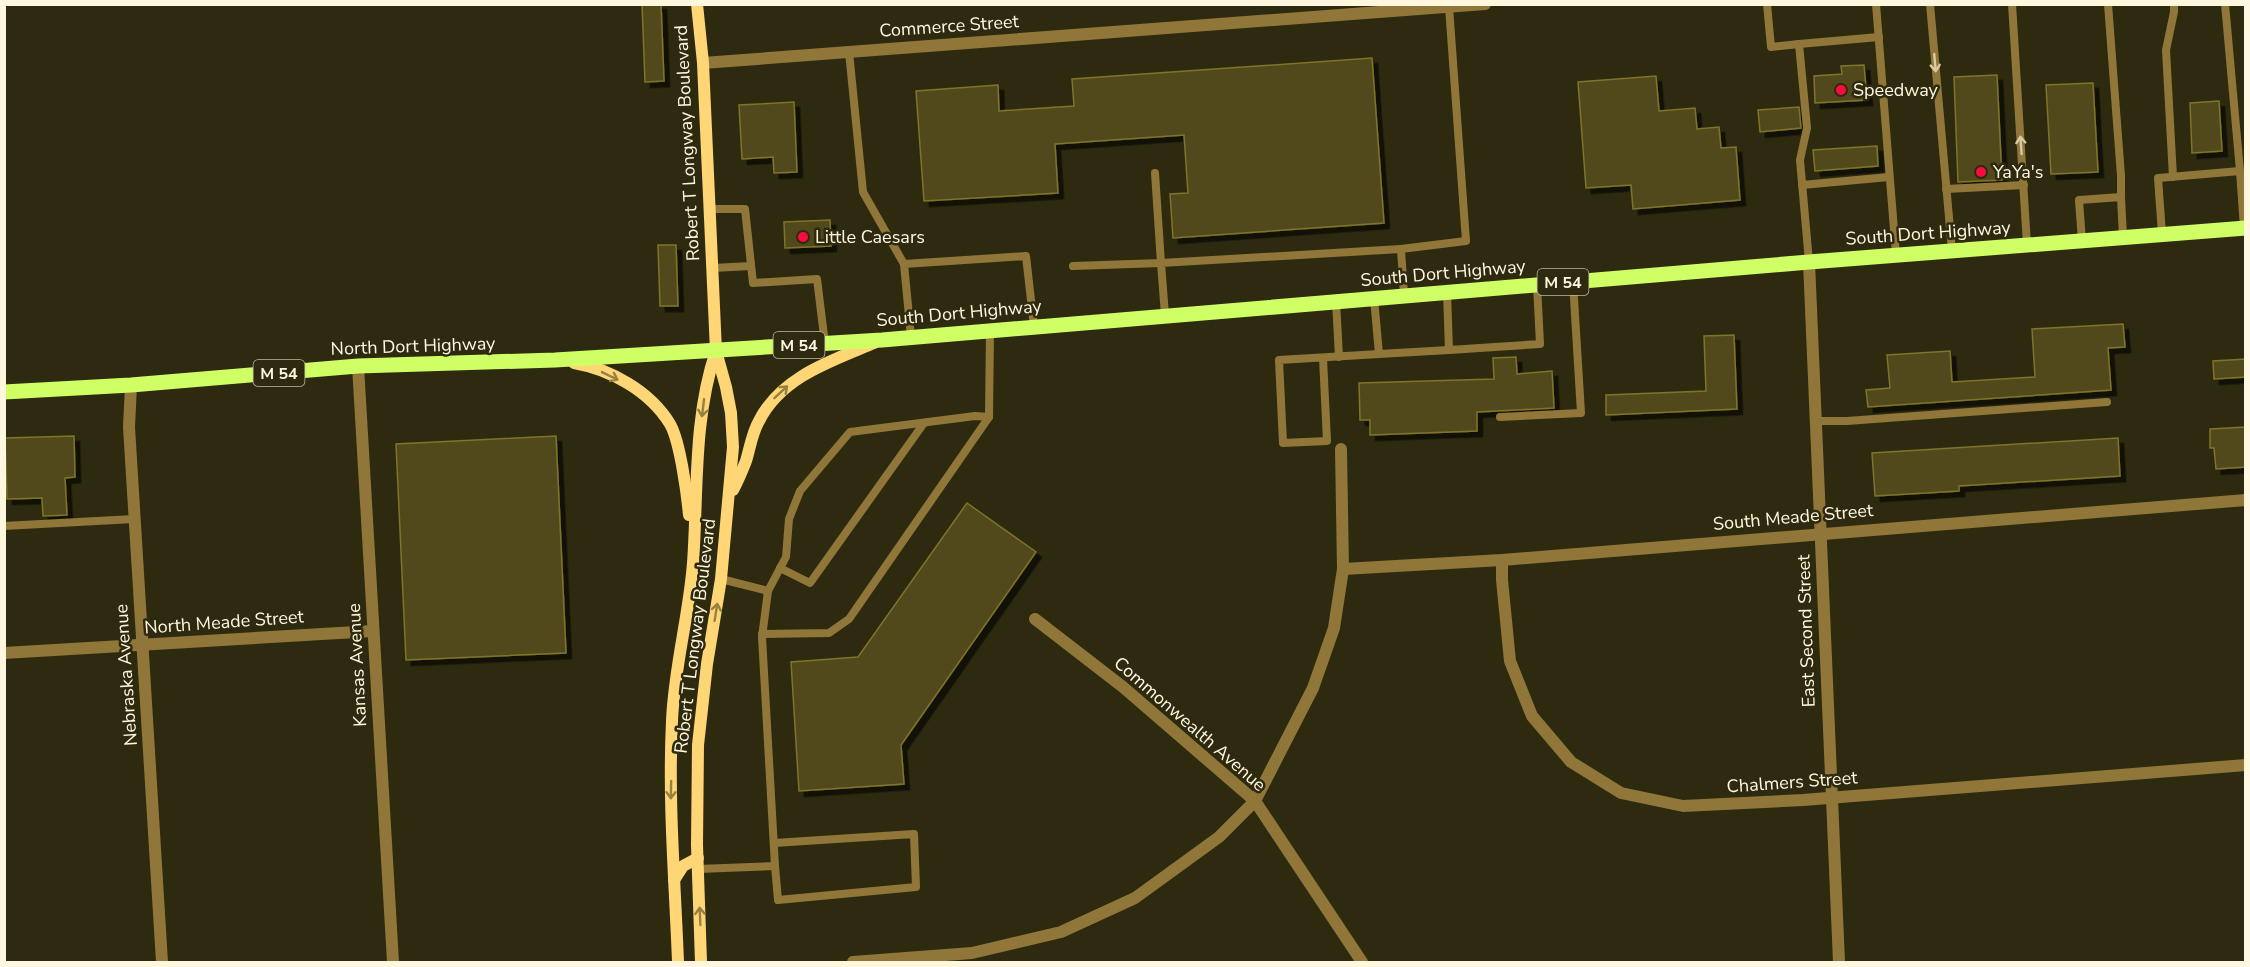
<svg xmlns="http://www.w3.org/2000/svg" width="2250" height="967" viewBox="0 0 2250 967" font-family="'Nunito Sans',sans-serif">
  <style>
    .building { fill: #514a1b; stroke: #7e742c; stroke-width: 1.5; filter: url(#shadow) }
    .lines { fill: none; stroke-linecap: round; stroke-linejoin: round }
    .lane { stroke: #907739; stroke-width: 8 }
    .street { stroke: #907739; stroke-width: 12 }
    .secondary { stroke: #ffd675; stroke-width: 12 }
    .primary { stroke: #d0ff65; stroke-width: 15 }
    .oneway { stroke: #d8cba4 }
    .oneway2 { stroke: #968042 }
    .poi-dot { fill: #ff0a40; stroke: #2e2a10; stroke-width: 2 }
    .labels { text-anchor: middle; stroke-width: 5; stroke-linejoin: round; paint-order: stroke }
    .shield { fill: #2e2a10; stroke: #c0baa0; stroke-width: 1.5 }
    .shield-label { font-size: 16px; font-weight: bold; fill: #fff8de }
    .street-label { font-size: 18px; fill: #fff8de; stroke: #2e2a10 }
    .poi-label { font-size: 18px; fill: #fff8de; stroke: #2e2a10; text-anchor: start }
  </style>
  <defs>
    <filter id="shadow"><feDropShadow dx="5.5" dy="5.5" stdDeviation="0" flood-color="#0009"/></filter>
  </defs>
  <rect width="100%" height="100%" fill="#2e2a10"/>
  <!-- building -->
  <g class="building">
    <path d="M642 4H661L664 81 645 82Z"/>
    <path d="M1372 58 1384 223 1173 238 1170 194 1188 193 1184 135 1055 144 1058 193 924 201 916 91 998 85 999 111 1074 106 1072 79Z"/>
    <path d="M1864 65 1867 100 1815 103 1814 76 1842 74 1841 66Z"/>
    <path d="M1997 75 2002 180 1958 182 1954 77Z"/>
    <path d="M1656 76 1659 111 1695 108 1697 129 1719 127 1721 148 1736 147 1740 200 1633 209 1631 185 1586 188 1578 82Z"/>
    <path d="M2093 83 2098 172 2051 174 2046 85Z"/>
    <path d="M2219 101 2222 151 2192 153 2190 103Z"/>
    <path d="M794 102 797 172 774 173 773 157 742 159 739 105Z"/>
    <path d="M1799 107 1801 128 1760 132 1758 110Z"/>
    <path d="M1877 146 1878 166 1815 171 1813 150Z"/>
    <path d="M830 220 831 246 785 248 784 222Z"/>
    <path d="M658 245H676L678 306H660Z"/>
    <path d="M2123 324 2125 347 2108 348 2111 390 1868 407 1866 390 1890 388 1887 355 1950 351 1952 382 2035 377 2032 329Z"/>
    <path d="M1734 335 1737 409 1606 415V395L1706 391 1704 336Z"/>
    <path d="M1516 357 1517 374 1552 371 1554 408 1477 412V431L1370 435V420H1360L1359 383 1494 379 1493 358Z"/>
    <path d="M2246 359V377L2214 379 2213 361Z"/>
    <path d="M2246 427V467L2216 469 2214 448H2210V429Z"/>
    <path d="M74 436 75 477 65 478 67 515 43 516 42 498 7 499 5 438Z"/>
    <path d="M556 436 566 653 406 660 396 444Z"/>
    <path d="M2118 438 2120 476 1959 486V491L1875 496 1872 453Z"/>
    <path d="M967 503 1036 552 901 745 904 784 799 791 791 662 858 657Z"/>
  </g>
  <g class="lines">
    <!-- lane -->
    <g class="lane">
      <path d="M1767 4 1771 47 1799 44"/>
      <path d="M1876 4 1896 255"/>
      <path d="M1930 4 1952 251"/>
      <path d="M2012 4 2027 245"/>
      <path d="M2108 4 2121 176V197"/>
      <path d="M2225 4 2240 171"/>
      <path d="M849 52 863 192 904 264"/>
      <path d="M2173 177 2166 50 2174 12V4"/>
      <path d="M1802 185 1889 177"/>
      <path d="M1946 189 2024 185"/>
      <path d="M710 209H745L753 283 817 279 825 344"/>
      <path d="M2162 234 2158 178 2240 171 2244 228"/>
      <path d="M2082 241 2079 200 2121 197 2123 237"/>
      <path d="M1809 262 1800 160 1807 128 1799 44 1879 37"/>
      <path d="M1073 266 1161 263 1155 173"/>
      <path d="M712 268 751 266"/>
      <path d="M1404 296 1401 249 1466 241 1449 7"/>
      <path d="M1374 298 1379 354 1449 350 1447 292"/>
      <path d="M1336 301 1339 357"/>
      <path d="M1165 315 1161 263 1401 249"/>
      <path d="M911 337 904 264 1026 256 1034 327"/>
      <path d="M1449 350 1540 344 1537 285"/>
      <path d="M1323 358 1327 441 1283 443 1279 360 1379 354"/>
      <path d="M1500 417 1581 413 1573 282"/>
      <path d="M1816 421H1847L2107 402"/>
      <path d="M4 526 134 519"/>
      <path d="M780 568 810 583 924 423"/>
      <path d="M721 579 768 591"/>
      <path d="M762 634 829 633 849 619 989 417"/>
      <path d="M774 843 914 834 916 887 778 900 775 866"/>
      <path d="M698 869 775 866 762 637 768 591 786 557 789 519 800 491 850 432 975 416 989 417 990 331"/>
    </g>
    <!-- street -->
    <g class="street">
      <path d="M703 63 1485 4"/>
      <path d="M1809 262 1839 962"/>
      <path d="M358 366 393 962"/>
      <path d="M131 385 129 427 162 962"/>
      <path d="M1502 560V580L1510 661 1532 716 1571 762 1621 793 1683 806 1803 800 2246 765"/>
      <path d="M1343 569 1502 560 2246 500"/>
      <path d="M1035 619 1123 687 1255 801 1362 962"/>
      <path d="M4 653 373 631"/>
      <path d="M853 962 972 953 1061 932 1135 898 1219 837 1255 801 1313 688 1334 628 1343 569 1341 449"/>
    </g>
    <!-- secondary -->
    <g class="secondary">
      <path d="M697 4 703 63 716 351 726 387 731 413 733 447 721 579 707 664 698 745 697 845 701 962"/>
      <path d="M574 363C610 369 650 391 670 424 680 441 687 494 689 515"/>
      <path d="M733 490C738 481 742 471 746 461 750 448 752 433 759 421 781 377 831 361 874 343"/>
      <path d="M674 880 683 866 698 858"/>
      <path d="M678 962C675 882 668 802 672 721 674 668 689 616 693 563 698 493 693 419 716 351"/>
    </g>
    <!-- primary -->
    <path class="primary" d="M4 392 131 385 358 366 555 360 882 340 1809 262 2246 228"/>
  </g>
  <!-- one-way arrows -->
  <defs><path id="oneway-shaft" d="M-6 0H5M1.5-3L5.5 0L1.5 3" fill="none" stroke-width="1.6" stroke-linecap="round" stroke-linejoin="round" transform="scale(1.5)"/></defs>
  <g class="oneway">
    <use href="#oneway-shaft" transform="translate(1935 63) rotate(85)"/>
    <use href="#oneway-shaft" transform="translate(2021 145) rotate(-94)"/>
  </g>
  <g class="oneway2">
    <use href="#oneway-shaft" transform="translate(610 376) rotate(26)"/>
    <use href="#oneway-shaft" transform="translate(781 392) rotate(-43)"/>
    <use href="#oneway-shaft" transform="translate(703 408) rotate(97)"/>
    <use href="#oneway-shaft" transform="translate(716 612) rotate(-81)"/>
    <use href="#oneway-shaft" transform="translate(671 790) rotate(91)"/>
    <use href="#oneway-shaft" transform="translate(700 916) rotate(-92)"/>
  </g>
  <!-- markers -->
  <g class="poi-dot">
    <circle cx="1841" cy="90" r="6"/>
    <circle cx="1981" cy="172" r="6"/>
    <circle cx="803" cy="237" r="6"/>
  </g>
  <g class="labels">
    <!-- shield labels -->
    <g class="shield">
      <rect x="1537.5" y="269" width="51" height="26" rx="4.5"/>
      <rect x="773.5" y="332" width="51" height="26" rx="4.5"/>
      <rect x="253.5" y="360" width="51" height="26" rx="4.5"/>
    </g>
    <g class="shield-label">
      <text x="1563" y="288">M 54</text>
      <text x="799" y="351">M 54</text>
      <text x="279" y="379">M 54</text>
    </g>
    <!-- street labels -->
    <g class="street-label">
      <text transform="translate(949 26) rotate(-4)" y="6">Commerce Street</text>
      <text transform="translate(687 143) rotate(-93)" y="6">Robert T Longway Boulevard</text>
      <text transform="translate(1928 233) rotate(-4)" y="6">South Dort Highway</text>
      <text transform="translate(1443 273) rotate(-5)" y="6">South Dort Highway</text>
      <text transform="translate(959 313) rotate(-5)" y="6">South Dort Highway</text>
      <text transform="translate(413 346) rotate(-2)" y="6">North Dort Highway</text>
      <text transform="translate(1793 517) rotate(-5)" y="6">South Meade Street</text>
      <text transform="translate(224 622) rotate(-4)" y="6">North Meade Street</text>
      <text transform="translate(1806 631) rotate(-92)" y="6">East Second Street</text>
      <text transform="translate(695 636) rotate(-83)" y="6">Robert T Longway Boulevard</text>
      <text transform="translate(357 665) rotate(-93)" y="6">Kansas Avenue</text>
      <text transform="translate(126 675) rotate(-94)" y="6">Nebraska Avenue</text>
      <text transform="translate(1190 724) rotate(41)" y="6">Commonwealth Avenue</text>
      <text transform="translate(1792 782) rotate(-4)" y="6">Chalmers Street</text>
    </g>
    <!-- poi labels -->
    <g class="poi-label">
      <text x="1853" y="96">Speedway</text>
      <text x="1993" y="178">YaYa's</text>
      <text x="815" y="243">Little Caesars</text>
    </g>
  </g>
  <!-- border -->
  <rect width="2250" height="967" fill="none" stroke="#fff8de" stroke-width="12"/>
</svg>
